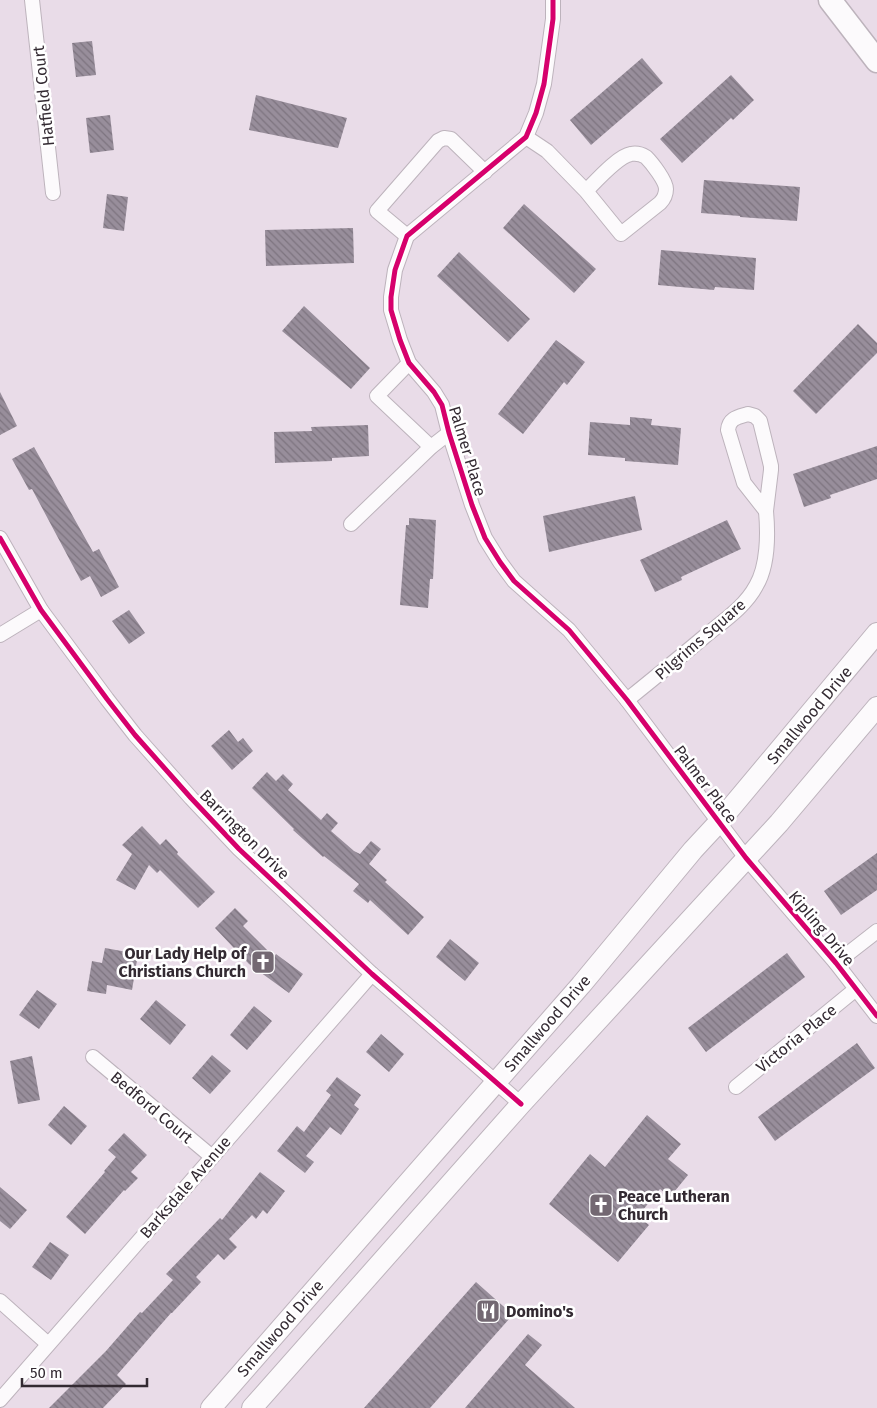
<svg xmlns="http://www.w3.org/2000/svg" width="877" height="1408" viewBox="0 0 877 1408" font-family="'Fira Sans',sans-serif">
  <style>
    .building { fill: url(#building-back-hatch) }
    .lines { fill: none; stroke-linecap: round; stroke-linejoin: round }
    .street-casing { stroke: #bdb3bc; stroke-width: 16 }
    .secondary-casing { stroke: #bdb3bc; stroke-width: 22 }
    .primary-casing { stroke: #bdb3bc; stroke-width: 25 }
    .street { stroke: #fcfafc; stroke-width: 14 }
    .secondary { stroke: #fcfafc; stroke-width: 20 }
    .primary { stroke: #fcfafc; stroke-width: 22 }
    .cycleway-casing { stroke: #fff; stroke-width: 8 }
    .cycleway { stroke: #d6006c; stroke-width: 5 }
    .labels { text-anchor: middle; stroke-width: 5; stroke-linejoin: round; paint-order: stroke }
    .street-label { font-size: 16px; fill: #332a32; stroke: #fff }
    .poi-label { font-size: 16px; font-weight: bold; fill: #332a32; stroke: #fff; text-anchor: start }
  </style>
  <defs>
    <pattern id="building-back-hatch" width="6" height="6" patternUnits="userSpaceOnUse" patternTransform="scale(1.25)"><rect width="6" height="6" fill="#988e9b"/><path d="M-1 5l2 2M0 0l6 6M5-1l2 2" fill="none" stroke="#7d747f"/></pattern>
  </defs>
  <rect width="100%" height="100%" fill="#e9dce8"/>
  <!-- building -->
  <g class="building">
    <path d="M92 41 96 75 76 77 72 43Z"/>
    <path d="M642 58 663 83 591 145 570 120Z"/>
    <path d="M731 75 754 100 733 120 731 118 682 163 660 139Z"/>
    <path d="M256 95 347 118 338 148 249 130Z"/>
    <path d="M110 115 114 150 90 153 86 118Z"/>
    <path d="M704 180 800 187 797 221 740 217V216L701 213Z"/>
    <path d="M107 194 128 197 124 231 103 228Z"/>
    <path d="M524 204 596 269 574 293 503 228Z"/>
    <path d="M353 228 354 263 266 266 265 230Z"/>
    <path d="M661 250 756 258 754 290 715 287 714 290 658 285Z"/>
    <path d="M459 252 530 319 508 342 437 276Z"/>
    <path d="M304 306 370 368 351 389 282 331Z"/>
    <path d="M858 324 877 343V353L816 414 793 391Z"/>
    <path d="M556 340 585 362 567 385 564 382 523 434 498 414Z"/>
    <path d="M0 392 17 426 0 435Z"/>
    <path d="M630 417 652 419 651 425 681 428 678 465 625 461V458L588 455 590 422 630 425Z"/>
    <path d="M368 425 369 456 332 458V461L275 463 274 432 312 431 311 427Z"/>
    <path d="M877 446V479L830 495 831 498 804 507 793 474Z"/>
    <path d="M34 447 93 552 99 549 119 587 101 597 90 576 81 581 32 489 29 490 12 459Z"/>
    <path d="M635 496 642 530 549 552 543 516Z"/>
    <path d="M409 518 436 520 433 579H430L428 608 400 605 406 525H409Z"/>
    <path d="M727 520 741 549 681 577 682 580 655 592 640 560Z"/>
    <path d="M129 610 145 633 129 644 112 621Z"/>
    <path d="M229 730 238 742 243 738 253 751 232 770 211 746Z"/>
    <path d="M267 772 276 781 283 774 293 784 288 790 321 820 327 813 338 823 331 831 354 851 360 854 371 841 381 849 369 864 387 880 385 882 424 917 408 935 370 900 368 903 353 891 359 884 324 856 323 857 293 830 294 829 252 788Z"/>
    <path d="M142 826 160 845 166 839 178 852 177 854 215 892 198 908 160 870 157 873 149 865 135 890 116 880 132 854 122 845Z"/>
    <path d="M877 853V890L841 915 824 891Z"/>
    <path d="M235 908 248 921 243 926 274 957 276 954 303 974 289 993 249 964 215 928Z"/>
    <path d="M450 939 479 963 465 981 436 957Z"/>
    <path d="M105 948 138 954 132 990 107 985 106 994 87 991 92 961 102 963Z"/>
    <path d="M787 953 805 977 706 1052 688 1028Z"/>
    <path d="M37 990 57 1004 39 1029 19 1015Z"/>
    <path d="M156 1000 186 1025 170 1045 140 1019Z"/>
    <path d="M254 1006 272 1021 247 1050 230 1035Z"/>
    <path d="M381 1034 404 1054 389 1072 366 1052Z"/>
    <path d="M857 1043 875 1068 775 1141 758 1117Z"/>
    <path d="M212 1055 231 1071 210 1094 192 1078Z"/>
    <path d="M32 1056 40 1100 18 1104 10 1061Z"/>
    <path d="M337 1077 361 1095 354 1105 359 1109 341 1135 330 1127 306 1156 314 1162 305 1173 277 1151 297 1126 304 1132 331 1095 326 1091Z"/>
    <path d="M64 1106 87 1126 71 1145 48 1125Z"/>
    <path d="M647 1115 681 1144 668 1159 688 1175 670 1197 660 1189 638 1216 649 1225 618 1262 549 1204 590 1154 605 1167Z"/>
    <path d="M124 1133 147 1155 131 1172 138 1178 125 1191 124 1190 85 1234 66 1217 105 1172 104 1171 116 1157 108 1150Z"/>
    <path d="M260 1172 285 1191 267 1214 263 1210 256 1219 252 1215 229 1239 237 1247 224 1260 218 1254 196 1277 201 1282 172 1313H171L117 1375 126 1384 103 1408H49L106 1351 140 1312 142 1313 173 1280 166 1274 220 1218 222 1220Z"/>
    <path d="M0 1187 27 1210 10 1229 0 1221Z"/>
    <path d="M50 1242 69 1255 51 1280 32 1267Z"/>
    <path d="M476 1282 513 1315 511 1317 430 1408H364Z"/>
    <path d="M528 1334 542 1345 525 1365 575 1408H465Z"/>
  </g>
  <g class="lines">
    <!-- street casing -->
    <g class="street-casing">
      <g id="street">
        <path d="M32 0 53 193"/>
        <path d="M553 0V19L544 84 536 113 526 137 407 236 395 270 391 297V310L400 340 409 363 434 392 442 405 449 433 472 505 485 538 500 562 514 581 569 630 627 700 746 858 836 963 877 1016"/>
        <path d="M526 137 547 151 586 191 621 234 660 203C664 199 666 195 666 189 666 181 652 163 646 157 641 154 636 153 631 154 618 156 596 181 586 191"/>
        <path d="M407 236 377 211 438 141 444 138 451 139 485 172"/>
        <path d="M409 363 377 396 431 447"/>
        <path d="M748 414 755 416 760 421 771 466V470L766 511 744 483 728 430C729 418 738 417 748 414Z"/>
        <path d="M351 524 431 447 449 433"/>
        <path d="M0 538 41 610 107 699 135 735 191 798 239 849 372 974 521 1104"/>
        <path d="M0 635 41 610"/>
        <path d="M627 700C653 679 679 658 704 637 722 622 745 607 756 586 768 566 768 533 766 511"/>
        <path d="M836 963 877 931"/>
        <path d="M93 1057 211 1156"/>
        <path d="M736 1087 856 989"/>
        <path d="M0 1301 48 1344"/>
        <path d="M0 1400 372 974"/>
      </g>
    </g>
    <!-- secondary casing -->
    <g class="secondary-casing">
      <g id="secondary">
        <path d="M211 1408 581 985 693 850 719 822 877 633"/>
        <path d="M252 1408 521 1104 779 823 877 707"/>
      </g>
    </g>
    <!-- primary casing -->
    <g class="primary-casing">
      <path id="primary" d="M830 0 877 61"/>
    </g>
    <!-- street -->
    <use href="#street" class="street"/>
    <!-- secondary -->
    <use href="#secondary" class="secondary"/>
    <!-- primary -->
    <use href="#primary" class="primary"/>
    <!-- cycleway casing -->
    <g class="cycleway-casing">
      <g id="cycleway">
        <path d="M553 0V19L544 84 536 113 526 137 407 236 395 270 391 297V310L400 340 409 363 434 392 442 405 449 433 472 505 485 538 500 562 514 581 569 630 627 700 746 858 836 963 877 1016"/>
        <path d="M0 538 41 610 107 699 135 735 191 798 239 849 372 974 521 1104"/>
      </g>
    </g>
    <!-- cycleway -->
    <use href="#cycleway" class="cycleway"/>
  </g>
  <!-- icons -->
  <defs>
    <g id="church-square" transform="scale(1.25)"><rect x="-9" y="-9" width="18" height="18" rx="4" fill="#736872" stroke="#fff"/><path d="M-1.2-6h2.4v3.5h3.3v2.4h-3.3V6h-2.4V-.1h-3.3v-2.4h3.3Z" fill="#fff"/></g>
    <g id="restaurant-square" transform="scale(1.25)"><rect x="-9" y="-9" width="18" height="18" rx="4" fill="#736872" stroke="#fff"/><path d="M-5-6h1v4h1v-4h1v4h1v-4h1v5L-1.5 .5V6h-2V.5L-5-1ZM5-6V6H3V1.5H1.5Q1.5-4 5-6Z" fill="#fff"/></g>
  </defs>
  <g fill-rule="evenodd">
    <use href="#church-square" x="263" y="962"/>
    <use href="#church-square" x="601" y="1205"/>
    <use href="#restaurant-square" x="488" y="1311"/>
  </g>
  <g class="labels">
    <!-- street labels -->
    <g class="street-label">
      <text transform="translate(43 96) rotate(-96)" y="6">Hatfield Court</text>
      <text transform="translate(468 451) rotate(73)" y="6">Palmer Place</text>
      <text transform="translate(700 639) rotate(-41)" y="6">Pilgrims Square</text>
      <text transform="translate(809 715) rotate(-50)" y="6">Smallwood Drive</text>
      <text transform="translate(706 784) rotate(53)" y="6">Palmer Place</text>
      <text transform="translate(245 834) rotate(45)" y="6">Barrington Drive</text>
      <text transform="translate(822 928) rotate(50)" y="6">Kipling Drive</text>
      <text transform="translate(547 1023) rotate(-49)" y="6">Smallwood Drive</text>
      <text transform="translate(796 1038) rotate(-39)" y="6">Victoria Place</text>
      <text transform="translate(152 1107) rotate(40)" y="6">Bedford Court</text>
      <text transform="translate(185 1187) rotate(-49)" y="6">Barksdale Avenue</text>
      <text transform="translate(280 1328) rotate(-49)" y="6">Smallwood Drive</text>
    </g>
    <!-- poi labels -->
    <g class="poi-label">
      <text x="246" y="959" text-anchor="end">Our Lady Help of<tspan x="246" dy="18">Christians Church</tspan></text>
      <text x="618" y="1202">Peace Lutheran<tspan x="618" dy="18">Church</tspan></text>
      <text x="506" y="1317">Domino's</text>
    </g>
  </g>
  <!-- scale -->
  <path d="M22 1378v8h125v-8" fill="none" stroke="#332a32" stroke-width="2.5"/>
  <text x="30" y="1378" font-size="15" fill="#332a32" stroke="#ffffff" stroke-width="4" paint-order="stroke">50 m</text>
</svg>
